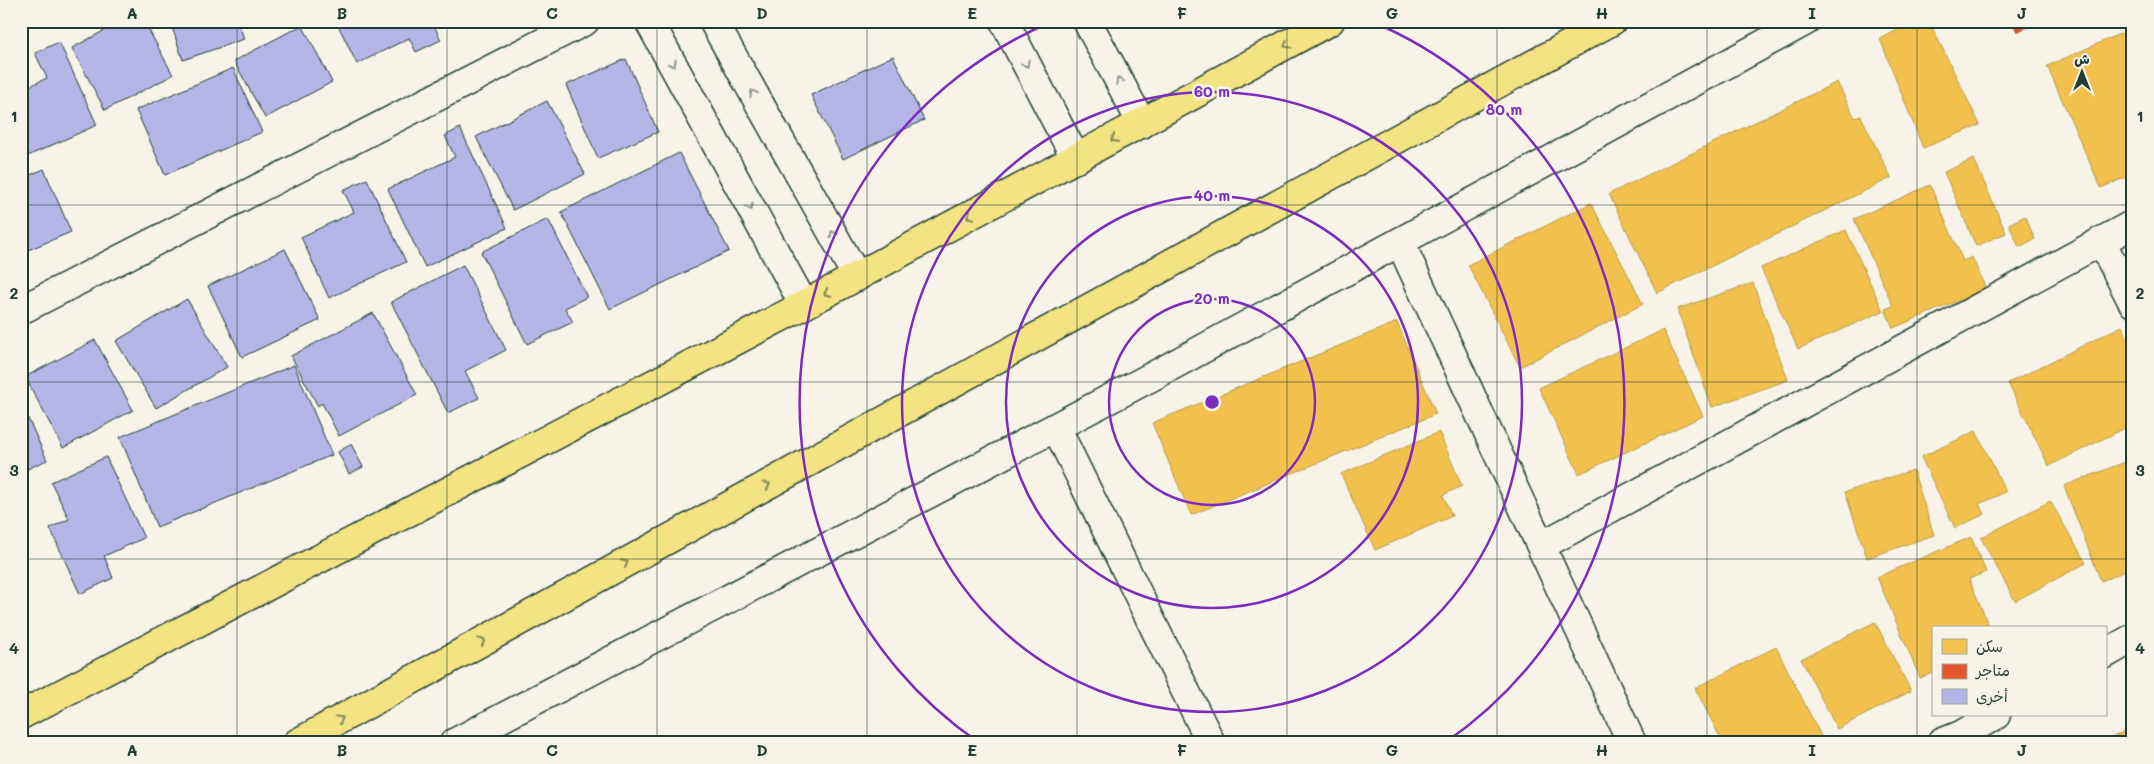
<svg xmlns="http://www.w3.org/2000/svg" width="2154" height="764" viewBox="0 0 2154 764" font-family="Mali,'Playpen Sans Arabic',sans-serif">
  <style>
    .homes { fill: #f2c14e; stroke: #b39946 }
    .shops { fill: #e4572e; stroke: #a94f30 }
    .building { fill: #b4b5e6; stroke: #1f3d34 }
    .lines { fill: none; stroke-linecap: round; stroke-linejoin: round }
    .minor-casing { stroke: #1f3d34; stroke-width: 31 }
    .major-casing { stroke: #1f3d34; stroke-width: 31 }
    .minor { stroke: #f7f3e8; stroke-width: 28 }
    .major { stroke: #f4e382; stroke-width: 28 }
    .oneway { stroke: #7f8857 }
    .oneway2 { stroke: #8b988e }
    .grid { fill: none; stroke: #1f3d34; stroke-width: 1; stroke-opacity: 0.55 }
    .ring { fill: none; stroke: #7b2cbf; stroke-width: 2.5 }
    .centre { fill: #7b2cbf; stroke: #f7f3e8; stroke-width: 2.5 }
    .ring-label { font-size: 15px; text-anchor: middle; font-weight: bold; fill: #7b2cbf; stroke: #f7f3e8; stroke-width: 5; stroke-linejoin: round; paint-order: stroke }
    .neatline { fill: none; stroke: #1f3d34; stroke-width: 2 }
    .grid-label { font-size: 16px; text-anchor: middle; font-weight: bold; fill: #1f3d34 }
  </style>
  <rect width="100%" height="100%" fill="#f7f3e8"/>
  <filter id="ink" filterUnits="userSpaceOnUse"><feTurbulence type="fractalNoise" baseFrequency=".02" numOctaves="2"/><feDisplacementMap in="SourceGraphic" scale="10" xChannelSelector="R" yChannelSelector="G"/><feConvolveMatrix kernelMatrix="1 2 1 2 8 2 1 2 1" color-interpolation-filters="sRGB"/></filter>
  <g filter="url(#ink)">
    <!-- homes -->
    <g class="homes">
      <path d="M1915 21H1929L1980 125 1923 148 1880 39Z"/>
      <path d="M2122 33 2133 56V174L2101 188 2047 66Z"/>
      <path d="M1837 82 1855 118 1861 116 1891 178 1657 293 1609 194Z"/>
      <path d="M1974 159 2006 233 1976 246 1944 172Z"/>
      <path d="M1930 185 1963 261 1972 257 1986 289 1893 328 1885 309 1893 306 1854 219Z"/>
      <path d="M1591 203 1643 304 1520 367 1468 265Z"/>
      <path d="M2025 216 2035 239 2019 247 2009 224Z"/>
      <path d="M1846 230 1883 311 1798 349 1761 268Z"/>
      <path d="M1753 283 1788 380 1712 407 1677 309Z"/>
      <path d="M1397 322 1436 414 1191 515 1152 423Z"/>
      <path d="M2122 326 2133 348V424L2049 466 2008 383Z"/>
      <path d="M1663 330 1703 416 1579 474 1539 388Z"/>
      <path d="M1976 431 2006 492 1979 504 1985 514 1955 528 1921 457Z"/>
      <path d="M1439 432 1462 486 1443 495 1452 516 1375 550 1341 474Z"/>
      <path d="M2133 459V568L2101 581 2064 486Z"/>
      <path d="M1913 470 1934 535 1867 558 1845 492Z"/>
      <path d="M2050 501 2086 563 2015 601 1981 538Z"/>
      <path d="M1971 537 1986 572 1969 579 1990 628H1933V673L1920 678 1877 577Z"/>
      <path d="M1875 622 1911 691 1837 729 1801 659Z"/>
      <path d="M1776 647 1822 738 1813 743H1723L1695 688Z"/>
      <path d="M2133 728V743H2100Z"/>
    </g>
    <!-- shops -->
    <path class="shops" d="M2012 21H2039L2017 32Z"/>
    <!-- building -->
    <g class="building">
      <path d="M122 21H144L173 75 105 110 72 48Z"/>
      <path d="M170 21H238L244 39 183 60Z"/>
      <path d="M336 21H432L441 40 416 52 409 38 357 64Z"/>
      <path d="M302 25 332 82 265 118 234 61Z"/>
      <path d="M59 42 97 125 21 159V90L47 78 35 53Z"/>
      <path d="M893 56 924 120 843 159 811 95Z"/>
      <path d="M626 59 658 132 598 158 566 85Z"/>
      <path d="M233 68 262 132 165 175 136 110Z"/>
      <path d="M547 101 585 174 513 210 476 137Z"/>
      <path d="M460 128 507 228 425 267 388 189 455 157 445 136Z"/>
      <path d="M679 153 729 251 610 309 561 212Z"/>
      <path d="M44 169 71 232 21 253V179Z"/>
      <path d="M367 179 406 262 329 298 301 237 354 212 343 190Z"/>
      <path d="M548 219 587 297 565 308 573 322 527 344 481 252Z"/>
      <path d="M285 249 320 320 242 357 208 286Z"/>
      <path d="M463 265 506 350 465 371 479 398 448 413 391 302Z"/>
      <path d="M187 299 227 367 156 408 116 341Z"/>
      <path d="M373 313 417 395 339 436 322 403 318 406 291 356Z"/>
      <path d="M95 340 133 410 63 448 25 377Z"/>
      <path d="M294 365 332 455 157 527 120 437Z"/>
      <path d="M21 403 47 460 21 472Z"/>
      <path d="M351 444 363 467 349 474 338 452Z"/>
      <path d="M106 457 144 538 104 556 113 578 80 594 50 528 69 519 51 482Z"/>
    </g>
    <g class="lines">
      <!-- minor casing -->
      <g class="minor-casing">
        <g id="minor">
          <path d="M649 21 804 305"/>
          <path d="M713 21 857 277"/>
          <path d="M1004 21 1076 159"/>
          <path d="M1087 21 1142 124"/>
          <path d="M2101 241 2133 303"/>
          <path d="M1400 242 1632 743"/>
          <path d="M21 310 585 21"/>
          <path d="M1056 427 1211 743"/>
          <path d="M1541 546 2133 224"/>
          <path d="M2105 654 2133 638"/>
          <path d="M454 743 1153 376 1806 21"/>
          <path d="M1941 743 1961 735 1996 715"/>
        </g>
      </g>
      <!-- major casing -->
      <g class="major-casing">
        <g id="major">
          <path d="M21 715 804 305 1330 21"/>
          <path d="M297 743 1612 21"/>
        </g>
      </g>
      <!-- minor -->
      <use href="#minor" class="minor"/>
      <!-- major -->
      <use href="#major" class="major"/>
    </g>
    <!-- one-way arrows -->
    <defs><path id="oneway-chevron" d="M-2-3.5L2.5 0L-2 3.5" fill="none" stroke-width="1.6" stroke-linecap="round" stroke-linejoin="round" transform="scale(1.25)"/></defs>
    <g class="oneway">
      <use href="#oneway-chevron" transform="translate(1287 45) rotate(151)"/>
      <use href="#oneway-chevron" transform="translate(1114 139) rotate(152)"/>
      <use href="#oneway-chevron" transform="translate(970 216) rotate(152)"/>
      <use href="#oneway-chevron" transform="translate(827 293) rotate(152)"/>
      <use href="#oneway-chevron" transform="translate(767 485) rotate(-29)"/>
      <use href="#oneway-chevron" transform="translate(625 563) rotate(-29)"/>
      <use href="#oneway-chevron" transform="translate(482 641) rotate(-29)"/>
      <use href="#oneway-chevron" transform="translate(340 719) rotate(-29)"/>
    </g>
    <g class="oneway2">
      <use href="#oneway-chevron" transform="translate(673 64) rotate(62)"/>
      <use href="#oneway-chevron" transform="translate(1026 64) rotate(62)"/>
      <use href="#oneway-chevron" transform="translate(1119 81) rotate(-118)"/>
      <use href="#oneway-chevron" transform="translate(753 93) rotate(-119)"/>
      <use href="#oneway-chevron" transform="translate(750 207) rotate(62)"/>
      <use href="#oneway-chevron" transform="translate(833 234) rotate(-119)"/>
    </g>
  </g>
  <!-- grid -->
  <path class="grid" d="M237 21V743M447 21V743M657 21V743M867 21V743M1077 21V743M1287 21V743M1497 21V743M1707 21V743M1917 21V743M21 205H2133M21 382H2133M21 559H2133"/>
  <!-- distance rings -->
  <g class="ring">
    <circle cx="1212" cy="402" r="103"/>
    <circle cx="1212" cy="402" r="206"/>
    <circle cx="1212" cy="402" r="310"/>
    <path d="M978 742A413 413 0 0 1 1051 22M1373 22A413 413 0 0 1 1446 742"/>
  </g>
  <circle cx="1212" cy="402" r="8" class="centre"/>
  <g class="ring-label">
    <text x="1212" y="97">60 m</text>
    <text x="1504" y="115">80 m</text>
    <text x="1212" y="201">40 m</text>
    <text x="1212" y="304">20 m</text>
  </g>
  <!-- margin -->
  <rect width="2154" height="764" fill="none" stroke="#f7f3e8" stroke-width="55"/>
  <!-- legend -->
  <rect x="1932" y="626" width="175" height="90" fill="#f7f3e8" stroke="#a1aaa0"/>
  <rect x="1942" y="639" width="25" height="15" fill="#f2c14e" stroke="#a1aaa0"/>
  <text x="1976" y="652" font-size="15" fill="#1f3d34">سكن</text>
  <rect x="1942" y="664" width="25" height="15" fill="#e4572e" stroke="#a1aaa0"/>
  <text x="1976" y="676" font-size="15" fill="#1f3d34">متاجر</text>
  <rect x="1942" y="689" width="25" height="15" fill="#b4b5e6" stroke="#a1aaa0"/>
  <text x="1976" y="702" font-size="15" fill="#1f3d34">أخرى</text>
  <!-- north arrow -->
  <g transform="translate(2082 72)" stroke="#f7f3e8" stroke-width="4" paint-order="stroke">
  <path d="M0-4L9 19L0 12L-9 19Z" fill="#1f3d34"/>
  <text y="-8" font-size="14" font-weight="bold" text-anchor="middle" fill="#1f3d34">ش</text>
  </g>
  <rect x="28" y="28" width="2098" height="708" class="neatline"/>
  <g class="grid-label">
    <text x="132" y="19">A</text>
    <text x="342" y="19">B</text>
    <text x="552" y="19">C</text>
    <text x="762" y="19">D</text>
    <text x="972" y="19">E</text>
    <text x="1182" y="19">F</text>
    <text x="1392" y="19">G</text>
    <text x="1602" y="19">H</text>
    <text x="1812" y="19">I</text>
    <text x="2022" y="19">J</text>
    <text x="14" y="122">1</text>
    <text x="2140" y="122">1</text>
    <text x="14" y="299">2</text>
    <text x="2140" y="299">2</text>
    <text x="14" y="476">3</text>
    <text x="2140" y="476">3</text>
    <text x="14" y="654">4</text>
    <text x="2140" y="654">4</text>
    <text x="132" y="756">A</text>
    <text x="342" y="756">B</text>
    <text x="552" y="756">C</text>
    <text x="762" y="756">D</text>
    <text x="972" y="756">E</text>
    <text x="1182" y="756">F</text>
    <text x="1392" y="756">G</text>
    <text x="1602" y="756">H</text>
    <text x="1812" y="756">I</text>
    <text x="2022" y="756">J</text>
  </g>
</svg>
